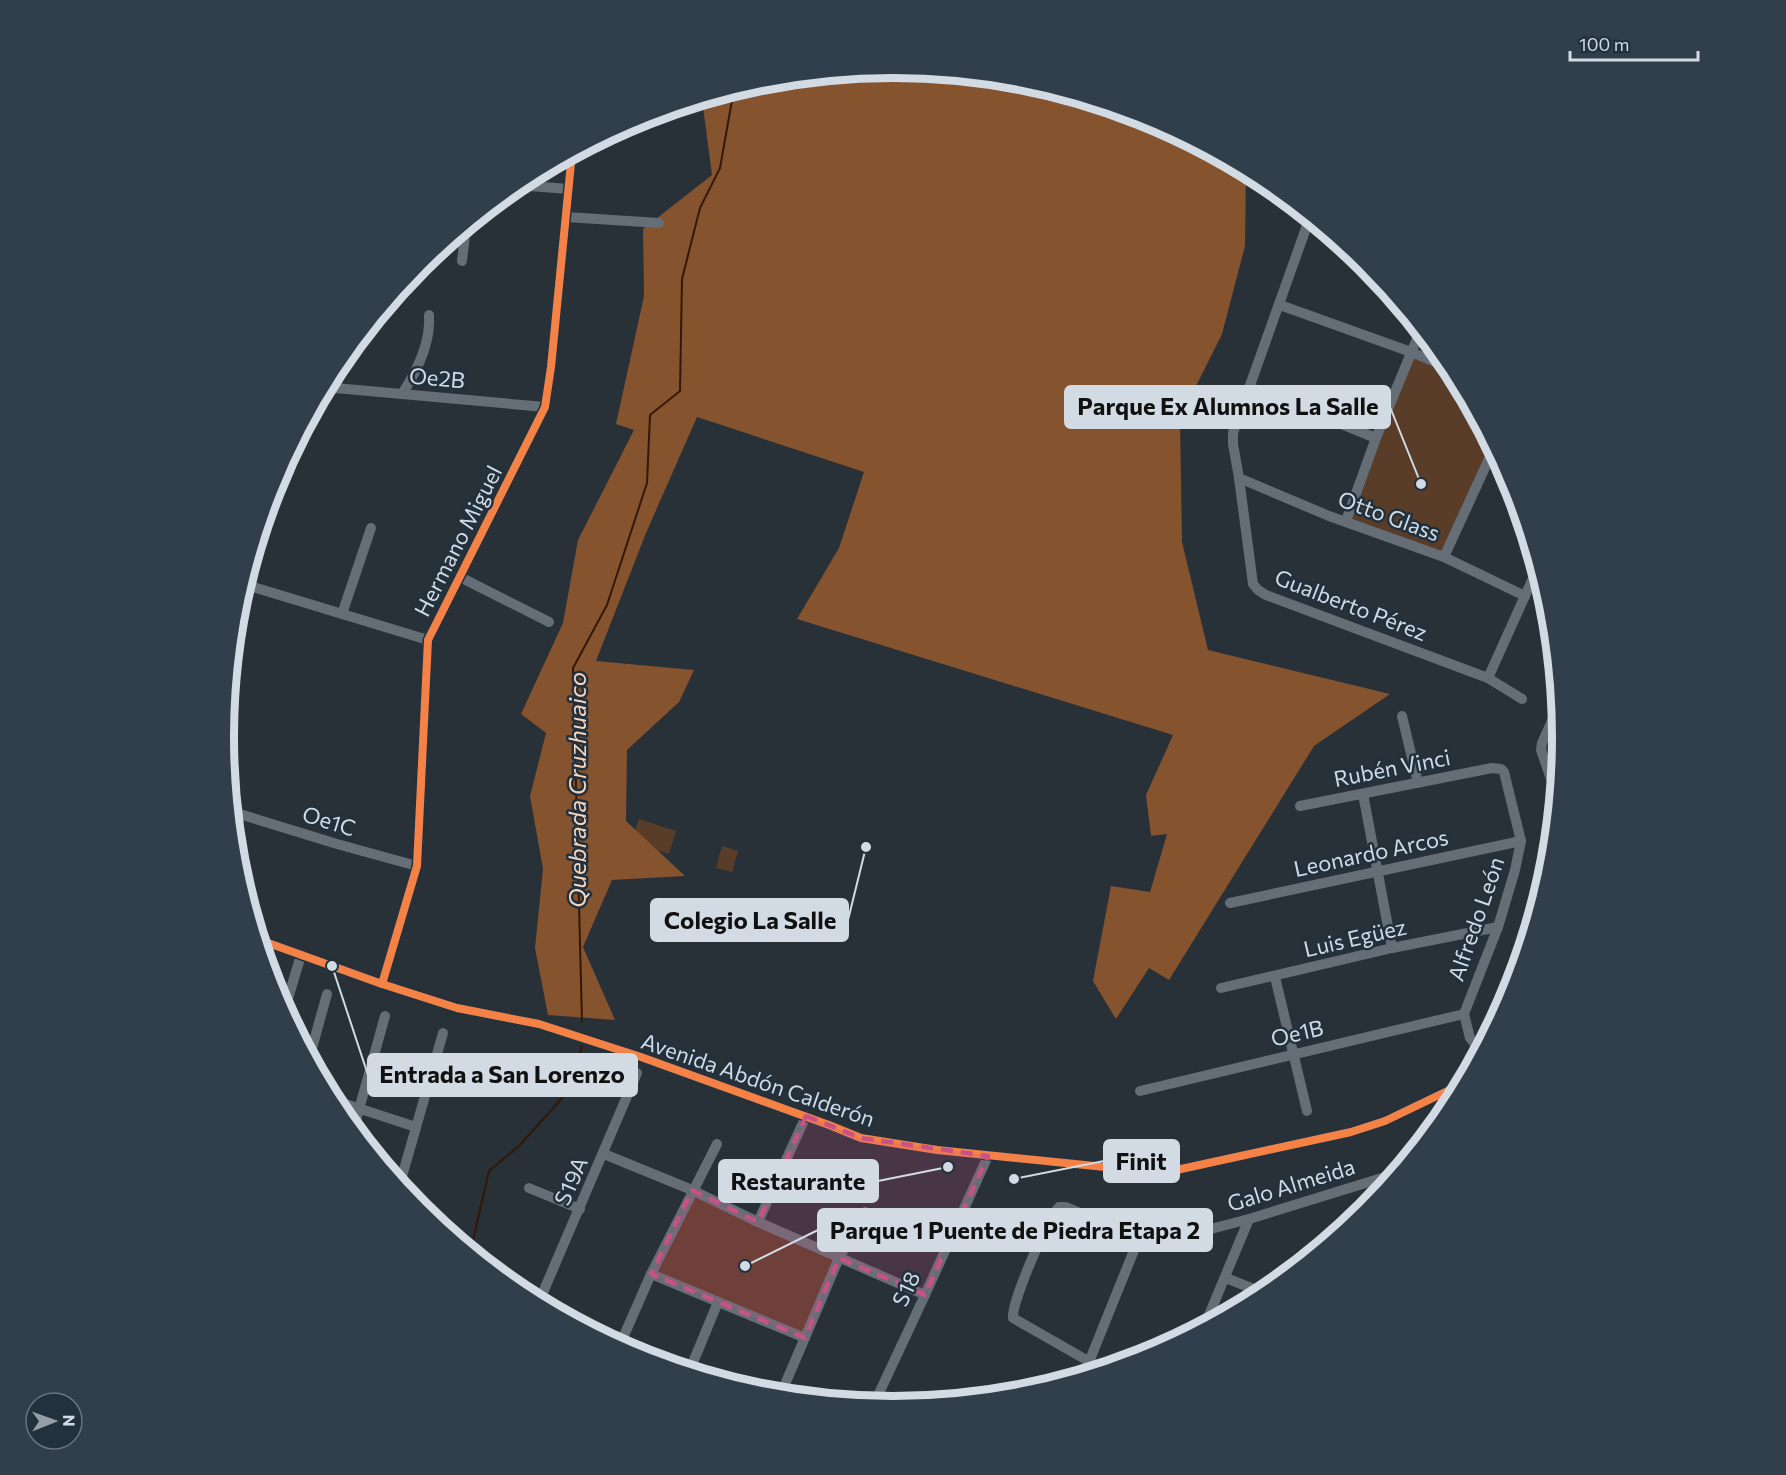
<svg xmlns="http://www.w3.org/2000/svg" width="1786" height="1475" viewBox="0 0 1786 1475" font-family="Commissioner,sans-serif">
  <style>
    .green { fill: #593d29 }
    .forest { fill: #85532e }
    .lines { fill: none; stroke-linecap: round; stroke-linejoin: round }
    .stream { stroke: #331806; stroke-width: 2 }
    .minor { stroke: #656e76; stroke-width: 10 }
    .cycleway-casing { stroke: #22313e; stroke-width: 11 }
    .cycleway { stroke: #f48246; stroke-width: 8 }
    .marked { fill: #c75284; fill-opacity: 0.2; stroke: #c75284; stroke-width: 4.5; stroke-dasharray: 12 8; stroke-linejoin: round }
    .labels { text-anchor: middle; stroke-width: 5; stroke-linejoin: round; paint-order: stroke }
    .street-label { font-size: 22px; fill: #d2dbe4; stroke: #22313e }
    .water-label { font-size: 24px; font-style: italic; fill: #f9d4bd; stroke: #22313e }
    .rim { fill: none; stroke: #d2dbe4; stroke-width: 8 }
    .leader { fill: none; stroke: #d2dbe4; stroke-width: 2 }
    .callout-dot { fill: #d2dbe4; stroke: #22313e; stroke-width: 2 }
    .callout { fill: #d2dbe4; stroke: #d2dbe4; stroke-width: 2 }
    .callout-label { font-size: 24px; text-anchor: middle; font-weight: bold; fill: #111 }
  </style>
  <rect width="100%" height="100%" fill="#283038"/>
  <!-- green -->
  <g class="green">
    <path d="M1411 352 1452 369 1494 448 1444 557 1351 519Z"/>
    <path d="M639 819 676 831 669 854 631 842Z"/>
    <path d="M722 846 738 851 732 872 716 868Z"/>
    <path d="M692 1190 839 1258 805 1338 651 1274Z"/>
  </g>
  <!-- forest -->
  <path class="forest" d="M893 68 1024 80 1150 119 1246 170 1245 246 1222 334 1180 418 1182 542 1208 650 1390 694 1314 746 1169 980 1149 968 1116 1019 1093 981 1111 886 1150 892 1167 834 1151 836 1146 795 1173 735 797 619 839 548 864 472 697 417 646 533 596 661 694 670 679 702 627 750 626 821 685 876 612 880 583 947 615 1020 548 1015 535 948 543 869 530 796 546 733 521 714 563 623 578 540 634 430 616 424 644 296 643 229 712 175 702 99 763 80Z"/>
  <g class="lines">
    <!-- stream -->
    <g class="stream">
      <path d="M582 1022 573 668 607 605 647 483 650 415 680 391 682 279 700 208 720 168 734 89"/>
      <path d="M470 1253 489 1171 519 1146 570 1089 582 1046"/>
    </g>
    <!-- minor -->
    <g class="minor">
      <path d="M515 185 569 189"/>
      <path d="M566 217 659 223"/>
      <path d="M1310 217 1233 433V444L1239 478 1253 584 1258 590 1266 595 1488 678 1522 699"/>
      <path d="M462 261 466 226"/>
      <path d="M1280 305 1411 352 1452 369"/>
      <path d="M324 387 545 407"/>
      <path d="M1249 387 1376 438"/>
      <path d="M402 394C417 371 431 342 429 315"/>
      <path d="M1239 478 1329 516 1444 557 1525 596"/>
      <path d="M1346 521 1376 438 1421 329"/>
      <path d="M1444 557 1494 448"/>
      <path d="M460 577 549 622"/>
      <path d="M243 584 428 640"/>
      <path d="M342 614 371 528"/>
      <path d="M1488 678 1538 567"/>
      <path d="M1402 716 1418 783"/>
      <path d="M1363 794 1392 948"/>
      <path d="M1557 796 1541 750 1542 743 1560 703"/>
      <path d="M1300 806 1492 768 1501 769 1504 772 1521 841 1515 870 1498 927 1464 1014 1470 1038 1481 1052"/>
      <path d="M230 811 337 844 417 866"/>
      <path d="M1230 903 1521 841"/>
      <path d="M257 939 382 984 457 1008 539 1024 641 1057 829 1125 861 1138 937 1150 1154 1172 1172 1171 1351 1132 1385 1121 1464 1083"/>
      <path d="M1275 977 1307 1111"/>
      <path d="M382 984 417 866 428 640 545 407 551 367 572 153"/>
      <path d="M1221 988 1392 948 1498 927"/>
      <path d="M284 1012 301 955"/>
      <path d="M309 1059 327 994"/>
      <path d="M1140 1091 1464 1014"/>
      <path d="M330 1099 416 1127"/>
      <path d="M353 1131 385 1016"/>
      <path d="M604 1154 692 1190 758 1222 925 1295"/>
      <path d="M399 1187 443 1033"/>
      <path d="M529 1188 580 1209"/>
      <path d="M1378 1198 1387 1176"/>
      <path d="M758 1222 806 1116"/>
      <path d="M651 1274 805 1338"/>
      <path d="M1226 1278 1266 1294"/>
      <path d="M538 1304 637 1073"/>
      <path d="M576 1324 620 1345"/>
      <path d="M1204 1327 1249 1219"/>
      <path d="M619 1347 651 1274 717 1144"/>
      <path d="M1089 1362 1139 1238"/>
      <path d="M1104 1370 1013 1318C1011 1303 1048 1218 1059 1207H1066L1139 1238 1161 1242 1249 1219 1398 1173"/>
      <path d="M689 1372 718 1302"/>
      <path d="M1023 1395 1025 1392"/>
      <path d="M780 1396 839 1258 865 1212"/>
      <path d="M873 1406 925 1295 988 1156"/>
    </g>
    <!-- cycleway casing -->
    <g class="cycleway-casing">
      <g id="cycleway">
        <path d="M257 939 382 984 457 1008 539 1024 641 1057 829 1125 861 1138 937 1150 1154 1172 1172 1171 1351 1132 1385 1121 1464 1083"/>
        <path d="M382 984 417 866 428 640 545 407 551 367 572 153"/>
      </g>
    </g>
    <!-- cycleway -->
    <use href="#cycleway" class="cycleway"/>
  </g>
  <!-- marked area -->
  <path class="marked" d="M806 1116 861 1138 988 1156 925 1295 839 1258 805 1338 651 1274 692 1190 758 1222Z"/>
  <g class="labels">
    <!-- street labels -->
    <g class="street-label">
      <text transform="translate(437 378) rotate(5)" y="8">Oe2B</text>
      <text transform="translate(1389 516) rotate(20)" y="8">Otto Glass</text>
      <text transform="translate(458 541) rotate(-63)" y="8">Hermano Miguel</text>
      <text transform="translate(1351 605) rotate(21)" y="8">Gualberto Pérez</text>
      <text transform="translate(1392 768) rotate(-11)" y="8">Rubén Vinci</text>
      <text transform="translate(329 821) rotate(17)" y="8">Oe1C</text>
      <text transform="translate(1371 853) rotate(-12)" y="8">Leonardo Arcos</text>
      <text transform="translate(1476 919) rotate(-71)" y="8">Alfredo León</text>
      <text transform="translate(1355 938) rotate(-13)" y="8">Luis Egüez</text>
      <text transform="translate(1297 1033) rotate(-13)" y="8">Oe1B</text>
      <text transform="translate(758 1080) rotate(19)" y="8">Avenida Abdón Calderón</text>
      <text transform="translate(571 1181) rotate(-66)" y="8">S19A</text>
      <text transform="translate(1291 1185) rotate(-17)" y="8">Galo Almeida</text>
      <text transform="translate(906 1289) rotate(-65)" y="8">S18</text>
    </g>
    <!-- water labels -->
    <g class="water-label">
      <text transform="translate(578 790) rotate(-90)" y="8">Quebrada Cruzhuaico</text>
    </g>
  </g>
  <!-- crop -->
  <path d="M0 0H1786V1475H0ZM234 737a659 659 0 1 1 1318 0a659 659 0 1 1-1318 0Z" fill="#303f4b" fill-rule="evenodd"/>
  <path class="rim" d="M234 737a659 659 0 1 1 1318 0a659 659 0 1 1-1318 0Z"/>
  <!-- callouts -->
  <path class="leader" d="M1421 484L1390 407M866 847L848 920M332 966L368 1075M1014 1179L1104 1161M948 1167L878 1181M745 1266L818 1230"/>
  <g class="callout-dot">
    <circle cx="1421" cy="484" r="6"/>
    <circle cx="866" cy="847" r="6"/>
    <circle cx="332" cy="966" r="6"/>
    <circle cx="1014" cy="1179" r="6"/>
    <circle cx="948" cy="1167" r="6"/>
    <circle cx="745" cy="1266" r="6"/>
  </g>
  <g class="callout">
    <rect x="1065" y="386" width="325" height="42" rx="6"/>
    <rect x="651" y="899" width="197" height="42" rx="6"/>
    <rect x="368" y="1054" width="269" height="42" rx="6"/>
    <rect x="1104" y="1140" width="75" height="42" rx="6"/>
    <rect x="719" y="1160" width="159" height="42" rx="6"/>
    <rect x="818" y="1209" width="394" height="42" rx="6"/>
  </g>
  <g class="callout-label">
    <text x="1228" y="415">Parque Ex Alumnos La Salle</text>
    <text x="750" y="929">Colegio La Salle</text>
    <text x="502" y="1083">Entrada a San Lorenzo</text>
    <text x="1141" y="1170">Finit</text>
    <text x="798" y="1190">Restaurante</text>
    <text x="1015" y="1239">Parque 1 Puente de Piedra Etapa 2</text>
  </g>
  <!-- north arrow -->
  <g transform="translate(54 1421) rotate(89)"><circle r="28" fill="#22313e" stroke="#687580" stroke-width="1.5"/>
  <path d="M0-4.5L10 22L0 15L-10 22Z" fill="#969fa8"/>
  <text y="-9" font-size="16" font-weight="bold" text-anchor="middle" fill="#d2dbe4">N</text>
  </g>
  <!-- scale -->
  <path d="M1570 51v9h128v-9" fill="none" stroke="#d2dbe4" stroke-width="3"/>
  <text x="1579" y="51" font-size="18" fill="#d2dbe4" stroke="#22313e" stroke-width="4.5" paint-order="stroke">100 m</text>
</svg>
